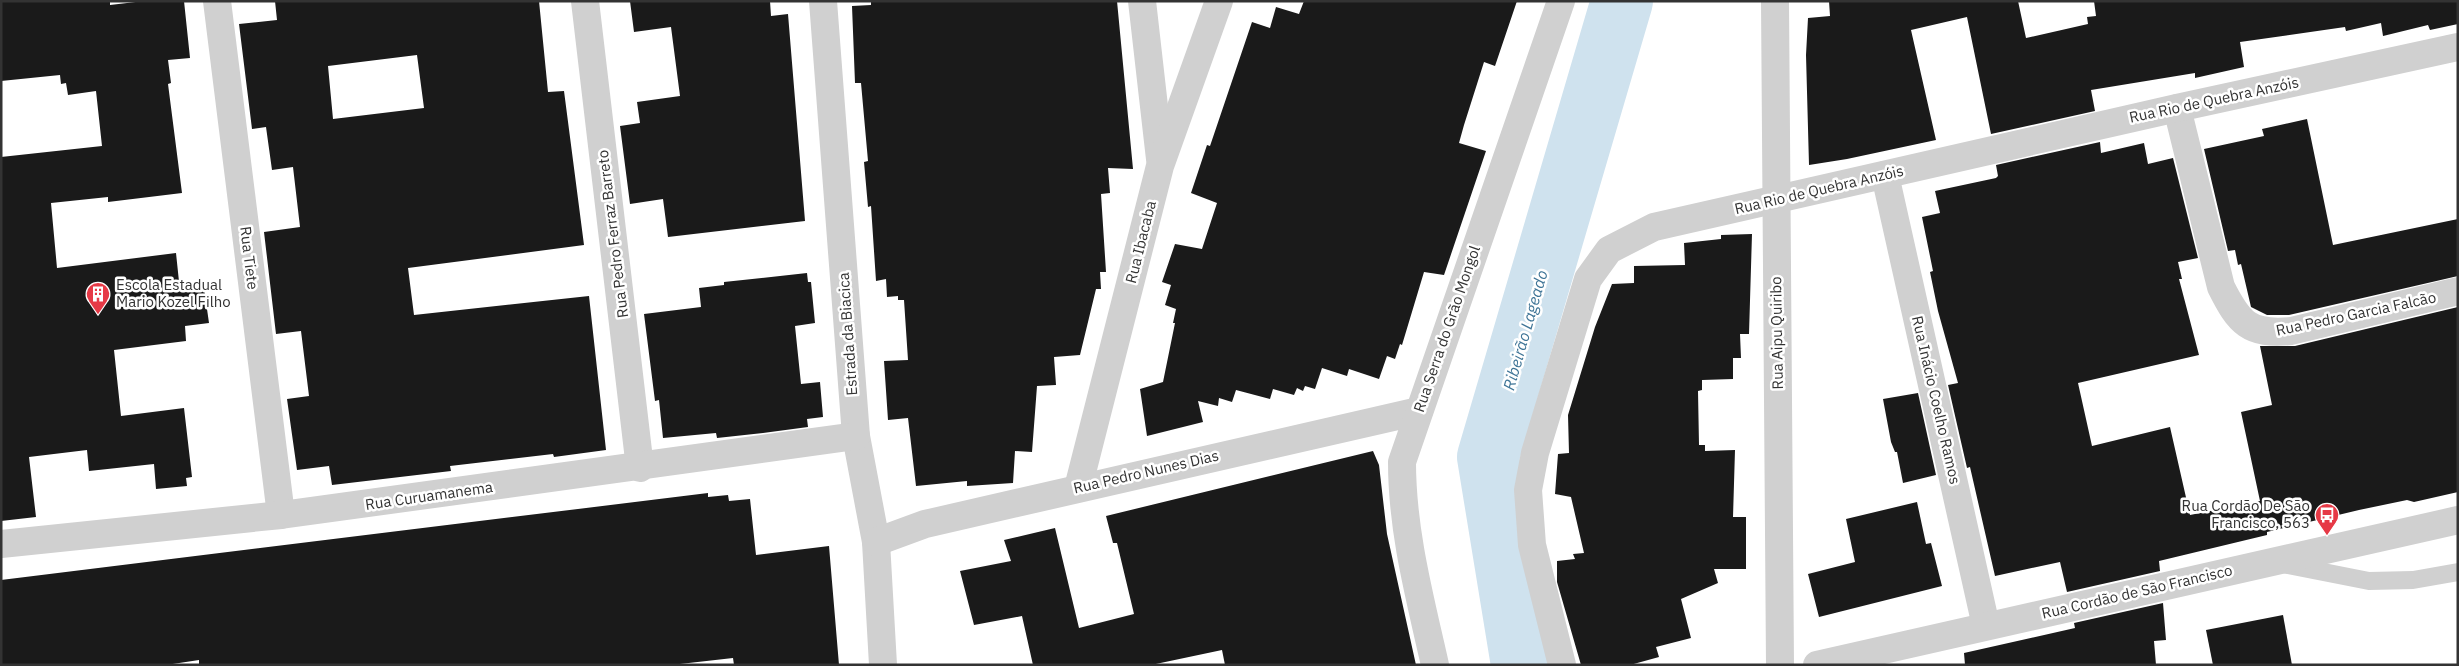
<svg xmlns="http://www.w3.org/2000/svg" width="2459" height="666" viewBox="0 0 2459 666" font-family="'IBM Plex Sans',sans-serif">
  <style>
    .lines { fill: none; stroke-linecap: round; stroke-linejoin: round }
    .river { stroke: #cfe2ee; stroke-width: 62 }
    .building { fill: #1a1a1a; fill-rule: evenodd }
    .service { stroke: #d0d0d0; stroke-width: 18 }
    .minor { stroke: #d0d0d0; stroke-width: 28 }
    .tertiary { stroke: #d0d0d0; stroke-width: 28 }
    .labels { text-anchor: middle; stroke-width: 5; stroke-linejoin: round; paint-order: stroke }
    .street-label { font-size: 15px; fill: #333; stroke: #fff }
    .poi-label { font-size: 15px; fill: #333; stroke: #fff; text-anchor: start }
    .water-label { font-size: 16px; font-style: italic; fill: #3f7597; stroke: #fff }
  </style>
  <rect width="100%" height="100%" fill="#fff"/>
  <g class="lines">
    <!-- river -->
    <path class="river" d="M1522 665 1488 457 1622 1"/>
  </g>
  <!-- building -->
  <g class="building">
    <path d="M1 1H110V5L144 1H184L190 58 168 60 171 83 168 84 182 193 108 202V197L51 203 57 268 176 253 180 291 204 288 209 323 185 326 186 341 114 350 121 416 184 408 192 477 186 478 187 486 156 489 154 464 89 471 87 450 29 457 36 517 1 521V157L102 146 96 91 68 95 66 83 61 84 60 75 1 81Z"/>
    <path d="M275 1H539L548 92 564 91 584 245 408 268 414 315 589 296 606 450 554 457 553 454 450 466 451 471 332 485 329 466 297 470 287 399 309 396 301 331 276 334 264 232 300 227 293 167 272 170 266 127 252 129 239 24 277 20ZM417 55 424 108 333 119 328 66Z"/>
    <path d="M630 1H770L771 16 788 14 805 221 668 237 663 199 630 204 620 126 640 123 637 102 680 96 671 27 634 32Z"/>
    <path d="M871 1H1117L1133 169 1108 168 1110 193 1101 194 1106 272H1100L1101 289H1096L1080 355 1054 357 1056 385 1037 386 1032 452 1015 451 1013 483 967 486V481L916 486 908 418 888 420 884 361 908 360 904 300H898V296L887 297 886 279 876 281 871 206 868 207 864 162 868 161 861 83H855L852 6 871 5Z"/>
    <path d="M1304 1H1517L1495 66 1484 62 1464 125 1459 143 1486 151 1444 275 1424 272 1402 345 1400 344 1395 359 1387 356 1379 379 1349 369 1347 376 1322 368 1315 389 1305 386 1303 391 1297 388 1294 395 1273 389 1270 399 1236 390 1232 402 1219 398 1218 406 1198 401 1203 422 1147 436 1140 389 1163 382 1175 323H1173L1176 309 1165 305 1171 285 1162 282 1175 244 1202 249 1217 203 1191 193 1207 145 1210 146 1252 22 1270 28 1276 7 1299 14Z"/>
    <path d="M1829 1H2018L2026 38 2088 24 2087 17 2096 16 2094 1H2458V24L2430 30 2428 25 2383 36 2381 23 2346 31 2345 27 2240 42 2244 67 2195 78V73L2091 90 2095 111 1991 134 1967 17 1911 30 1936 140 1847 159 1809 165 1806 55 1808 18 1830 16Z"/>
    <path d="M2307 119 2333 245 2458 219V276L2289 315H2267L2251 307 2241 264 2238 265 2235 250 2228 251 2204 149 2264 136 2262 129Z"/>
    <path d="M2100 142 2101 153 2144 143 2148 164 2173 158 2198 258 2178 262 2182 279H2179L2199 355 2078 383 2092 446 2170 427 2190 515 2260 501 2241 412 2272 405 2260 346H2295L2458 307V492L2414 502 2407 500 2359 510 2267 532V535L2159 561 2160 571 2067 592 2060 562 1995 576 1970 467 1967 468 1948 385 1958 383 1938 311 1930 272 1933 271 1922 217 1940 213 1935 191 1996 178 1998 176 1996 165Z"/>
    <path d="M1752 234 1749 334H1740L1741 358H1733V379L1702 380V390L1698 391 1699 445H1705V451L1735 450 1733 517H1746V569H1714L1718 583 1681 599 1691 638 1656 647 1659 657 1630 665H1581L1557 582V561L1575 559 1573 554 1584 553 1571 497 1555 494 1558 454 1569 453 1568 415 1595 327 1612 284 1634 283V266L1685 265 1684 243 1721 239V235Z"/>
    <path d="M807 273 808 282H811L815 323 795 326 801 384 820 382 823 417 807 419 808 427 763 433 717 438 716 433 663 438 659 400 655 401 644 314 701 307 699 288 724 285V282Z"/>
    <path d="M1918 393 1936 475 1903 483 1897 452H1895L1891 442 1883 399Z"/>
    <path d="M1373 451 1379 465 1387 534 1416 665H1225L1222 650 1151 665H1033L1022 616 974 625 960 571 1011 561 1004 540 1055 528 1079 628 1134 614 1117 543H1113L1106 516Z"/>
    <path d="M708 493V497L728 495 729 501 750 499 756 555 829 546 839 665H734L733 658 671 665H199V660L166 665H1V580Z"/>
    <path d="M1917 502 1926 544 1931 543 1942 586 1819 617 1808 574 1855 562 1846 519Z"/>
    <path d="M2163 603 2166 640 2154 641 2156 665H1965L1964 653 2075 628 2074 623Z"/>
    <path d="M2283 615 2292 665H2213L2206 630Z"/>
  </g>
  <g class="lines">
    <!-- service -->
    <path class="service" d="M2283 564 2369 581 2413 580 2458 572"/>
    <!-- minor -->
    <g class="minor">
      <path d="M217 1 281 515"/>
      <path d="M585 1 640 468"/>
      <path d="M823 1 856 436 876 542 883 665"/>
      <path d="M1142 1 1160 159"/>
      <path d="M2177 108 2221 287C2239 323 2249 335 2291 331L2458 291"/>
      <path d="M1885 175 1986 626"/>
      <path d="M1078 488 1160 166 1219 1"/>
      <path d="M876 542 925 524 1419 411"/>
      <path d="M1 544 281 515 856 436"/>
      <path d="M1435 665C1420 598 1402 532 1402 462L1561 1"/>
      <path d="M1562 665 1532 545 1528 490 1535 453 1588 279 1609 250 1654 227 2177 108 2458 47"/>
    </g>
    <!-- tertiary -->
    <g class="tertiary">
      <path d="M1775 1 1780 665"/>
      <path d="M1817 665 2458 520"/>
    </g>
  </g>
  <!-- icons -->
  <defs>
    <g id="building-pin" transform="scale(1.25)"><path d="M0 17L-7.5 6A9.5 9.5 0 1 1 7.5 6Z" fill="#e63946" stroke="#fff"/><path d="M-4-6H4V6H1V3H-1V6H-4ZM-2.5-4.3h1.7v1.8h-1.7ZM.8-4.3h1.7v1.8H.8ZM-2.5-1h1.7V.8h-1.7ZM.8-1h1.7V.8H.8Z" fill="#fff"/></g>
    <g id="bus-pin" transform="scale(1.25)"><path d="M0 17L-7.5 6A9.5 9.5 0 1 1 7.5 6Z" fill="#e63946" stroke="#fff"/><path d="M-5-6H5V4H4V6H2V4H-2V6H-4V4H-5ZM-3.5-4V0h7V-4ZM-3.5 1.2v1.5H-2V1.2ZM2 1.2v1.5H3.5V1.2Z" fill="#fff"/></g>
  </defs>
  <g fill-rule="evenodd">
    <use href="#building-pin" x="98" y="294"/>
    <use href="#bus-pin" x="2327" y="515"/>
  </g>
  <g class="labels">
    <!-- street labels -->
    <g class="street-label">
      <text transform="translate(2214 100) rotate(-12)" y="5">Rua Rio de Quebra Anzóis</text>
      <text transform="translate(1819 190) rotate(-13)" y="5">Rua Rio de Quebra Anzóis</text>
      <text transform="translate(613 234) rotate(-97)" y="5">Rua Pedro Ferraz Barreto</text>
      <text transform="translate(1141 242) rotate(-76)" y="5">Rua Ibacaba</text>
      <text transform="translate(249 258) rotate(83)" y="5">Rua Tiete</text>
      <text transform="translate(2356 314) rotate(-12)" y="5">Rua Pedro Garcia Falcão</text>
      <text transform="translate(1447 329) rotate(-71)" y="5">Rua Serra do Grão Mongol</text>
      <text transform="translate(1777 333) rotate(-91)" y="5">Rua Aipu Quiribo</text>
      <text transform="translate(848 334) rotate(-94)" y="5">Estrada da Biacica</text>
      <text transform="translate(1936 400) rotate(77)" y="5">Rua Inácio Coelho Ramos</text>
      <text transform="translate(1146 472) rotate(-13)" y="5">Rua Pedro Nunes Dias</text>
      <text transform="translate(429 496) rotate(-8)" y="5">Rua Curuamanema</text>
      <text transform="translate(2137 592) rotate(-13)" y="5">Rua Cordão de São Francisco</text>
    </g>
    <!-- poi labels -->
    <g class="poi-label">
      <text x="116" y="290">Escola Estadual<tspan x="116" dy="17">Mario Kozel Filho</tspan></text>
      <text x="2310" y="511" text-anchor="end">Rua Cordão De São<tspan x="2310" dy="17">Francisco, 563</tspan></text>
    </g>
    <!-- water labels -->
    <g class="water-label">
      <text transform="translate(1525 330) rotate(-74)" y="6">Ribeirão Lageado</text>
    </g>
  </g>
  <!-- border -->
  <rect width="2459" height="666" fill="none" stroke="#333333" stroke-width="5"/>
</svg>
